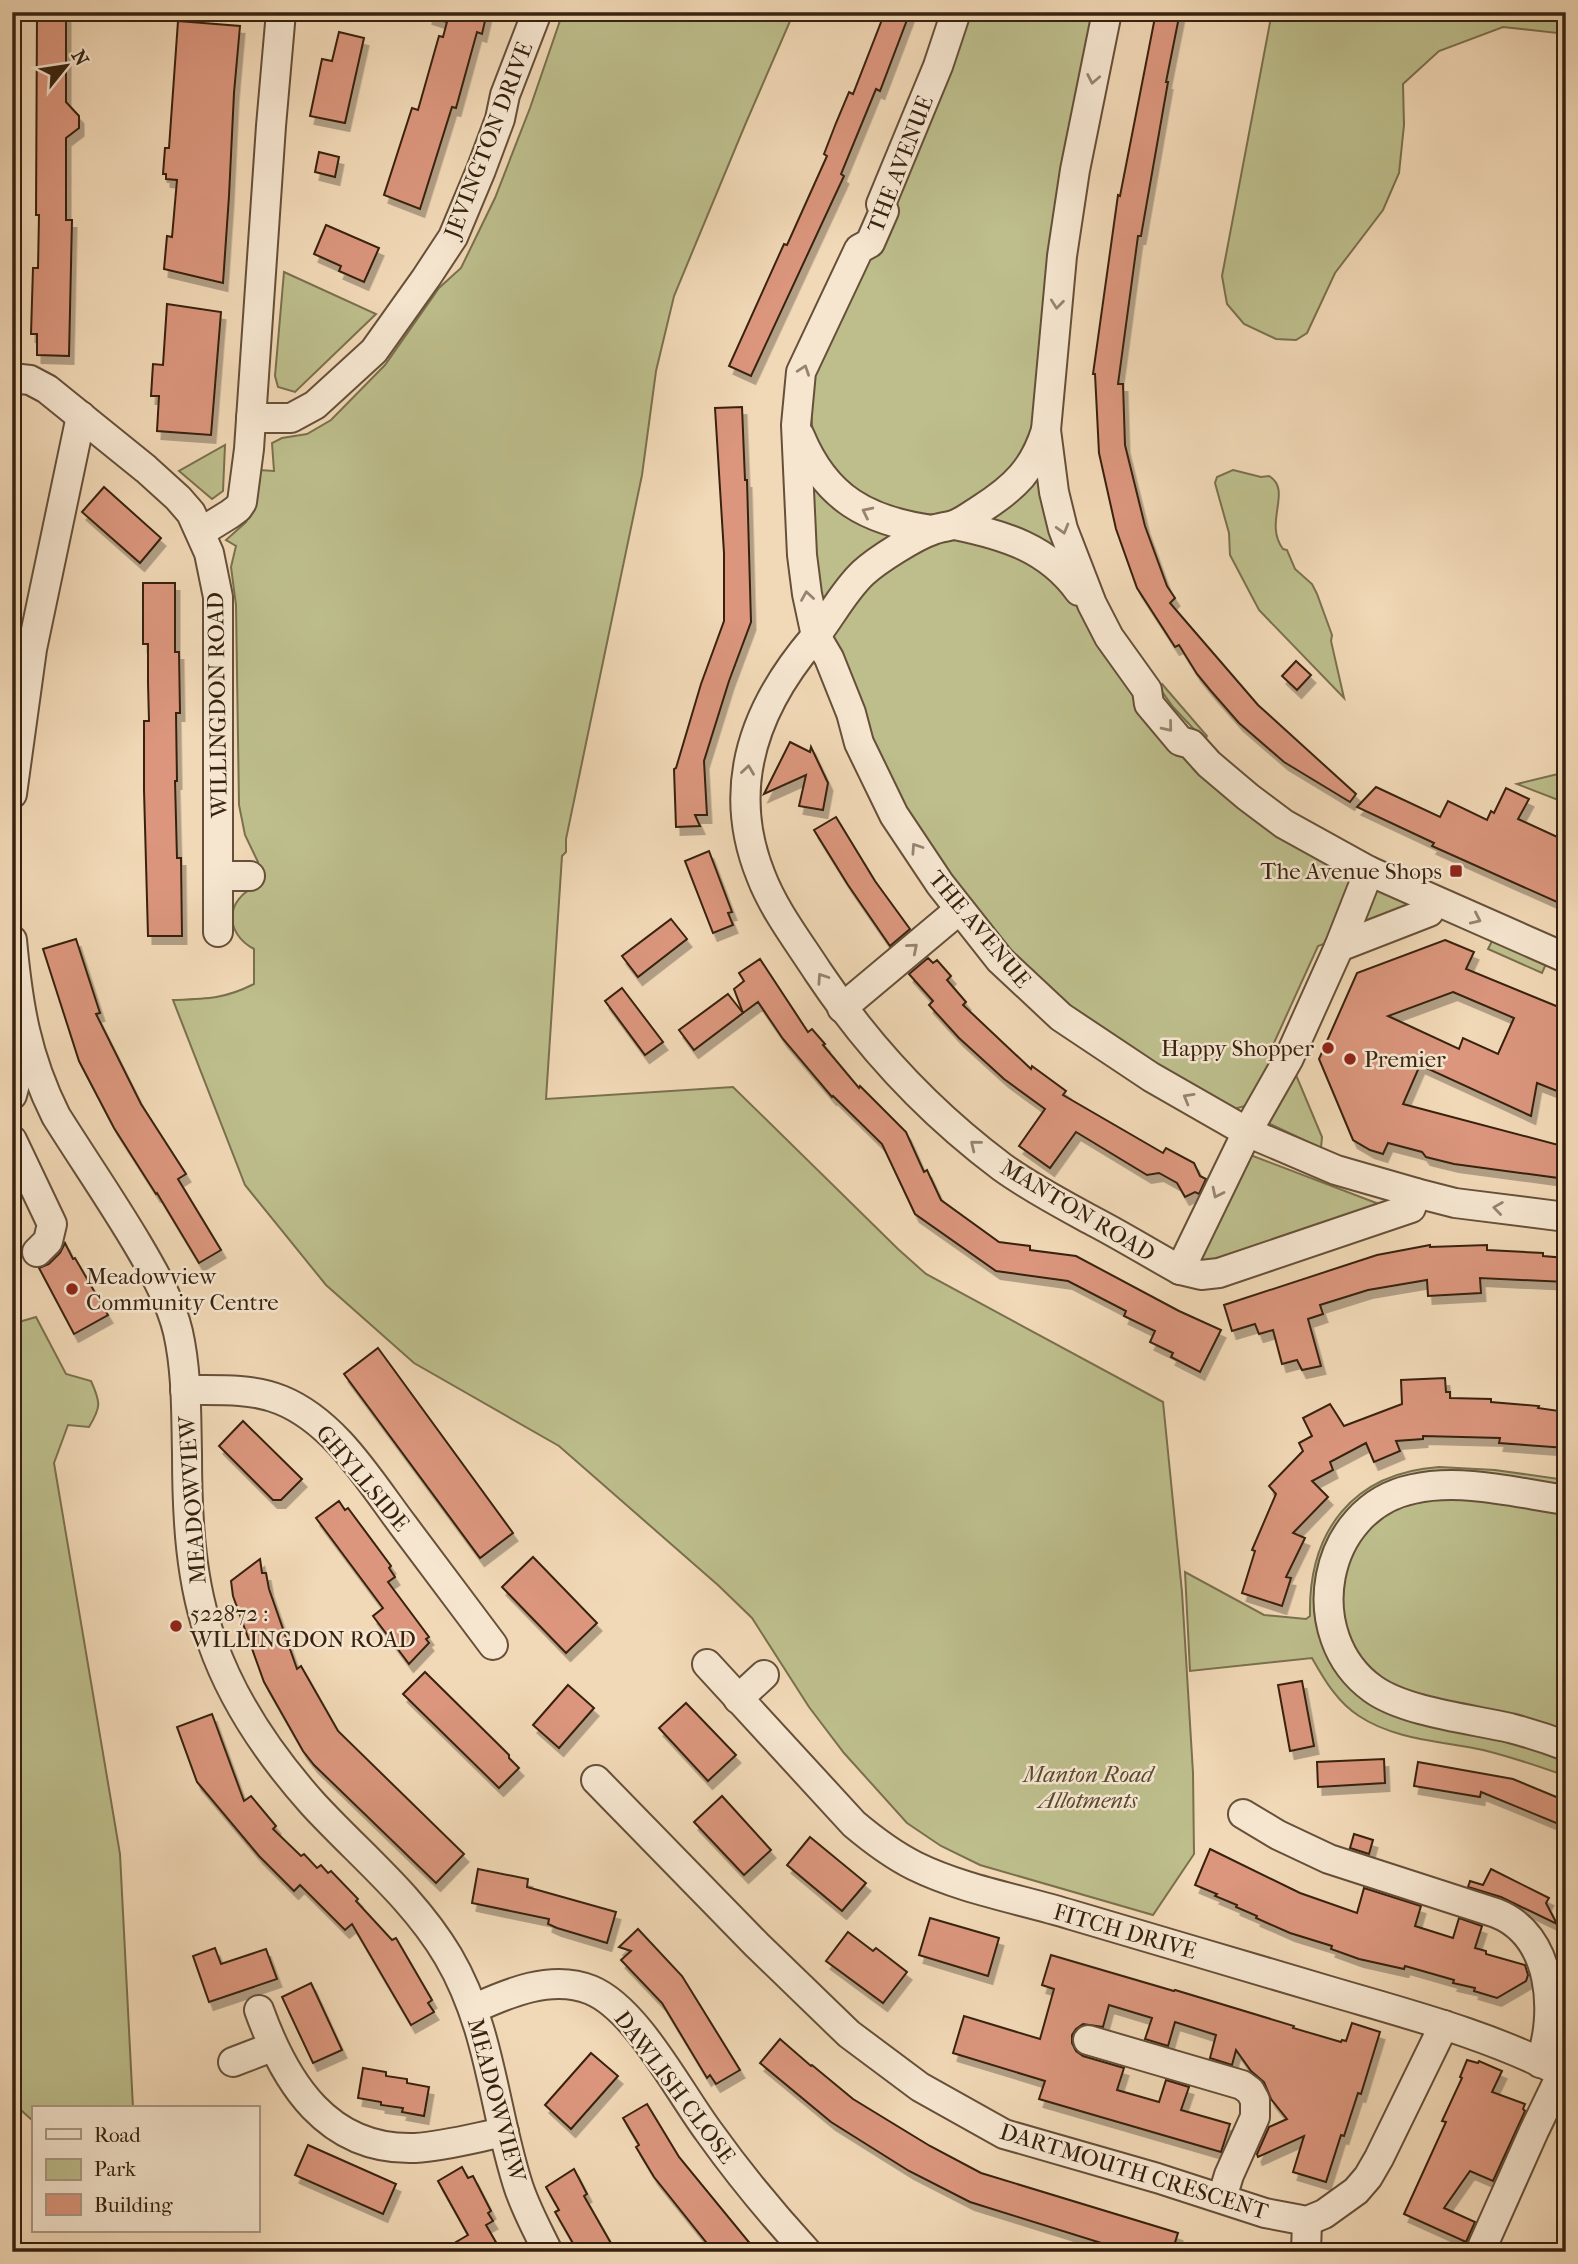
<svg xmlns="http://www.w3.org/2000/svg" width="1578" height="2264" viewBox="0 0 1578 2264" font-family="'IM FELL French Canon',serif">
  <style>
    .green { fill: #bdbe8c; stroke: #7a704e; stroke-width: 2 }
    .building { fill: #db967d; stroke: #37220f; stroke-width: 2; fill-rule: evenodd; filter: url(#shadow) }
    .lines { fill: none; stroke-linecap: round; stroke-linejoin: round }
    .minor-casing { stroke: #665039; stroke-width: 32 }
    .minor { stroke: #f6e6d0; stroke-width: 28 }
    .oneway { stroke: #968470 }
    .poi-dot { fill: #8f2418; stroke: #f6e6d0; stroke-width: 2.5 }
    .labels { text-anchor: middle; stroke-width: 5; stroke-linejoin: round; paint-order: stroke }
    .street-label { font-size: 23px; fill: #37220f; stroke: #f6e6d0 }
    .poi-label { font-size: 23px; fill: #37220f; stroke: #f6e6d0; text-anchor: start }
    .park-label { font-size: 23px; font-style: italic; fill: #58492e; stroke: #f6e6d0 }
  </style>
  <defs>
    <filter id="shadow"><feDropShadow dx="4.5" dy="8" stdDeviation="0" flood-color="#0004"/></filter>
  </defs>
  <rect width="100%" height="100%" fill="#f1d8b6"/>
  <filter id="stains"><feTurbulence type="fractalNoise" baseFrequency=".00286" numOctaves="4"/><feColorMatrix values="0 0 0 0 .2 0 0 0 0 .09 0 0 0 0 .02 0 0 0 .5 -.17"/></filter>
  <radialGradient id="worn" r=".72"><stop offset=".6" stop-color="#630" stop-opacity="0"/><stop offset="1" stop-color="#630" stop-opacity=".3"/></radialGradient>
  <!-- green -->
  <g class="green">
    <path d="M563 12H794L745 125 674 296 656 371 642 475 566 839V852L562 856 546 1099 733 1087 898 1249 926 1274 1163 1402 1182 1592 1193 1773 1194 1854 1153 1915 980 1865 941 1846 907 1823 844 1753 809 1707 752 1618 719 1586 559 1446 414 1363 326 1285 245 1185 173 1000C207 999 224 999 254 984V949C224 933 225 899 257 886L258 862 245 835 239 805 236 605 231 567 236 546 226 540 246 522 251 513 259 470 274 471 272 443 282 438 307 434 331 420 385 365 439 288 461 268 495 198 530 108Z"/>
    <path d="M971 12H1097L1038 412 1024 455 981 500 945 513 925 515 893 512 839 482 813 435 810 402 815 375 953 61Z"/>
    <path d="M1272 12H1566V34L1503 27 1439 51 1403 84 1404 125 1399 173 1383 210 1335 273 1307 333 1296 340 1276 339 1244 324 1227 304 1222 276Z"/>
    <path d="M284 272 376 314 295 392 278 387 275 376Z"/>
    <path d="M225 445 223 491 212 499 179 471Z"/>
    <path d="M1233 470 1261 477 1269 476C1293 490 1263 523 1283 549L1287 550 1295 569 1312 584 1317 594 1332 635 1331 641 1344 698 1259 610 1230 555 1229 533 1215 483 1217 477Z"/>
    <path d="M1039 475 1057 552 985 518Z"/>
    <path d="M806 477 898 533 823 610Z"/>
    <path d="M968 536 1060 575 1133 691 1348 876 1351 885 1332 941 1318 946 1273 1045 1281 1049 1249 1105 1234 1109 1224 1106 1077 1015 986 929 889 784 832 634 839 610 917 545Z"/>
    <path d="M1162 684 1207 736 1204 740 1173 707 1158 686Z"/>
    <path d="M1566 772V803L1517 784Z"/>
    <path d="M1373 887 1408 902 1409 906 1360 925Z"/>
    <path d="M1492 941 1546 964 1542 973 1488 949Z"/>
    <path d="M1287 1074 1296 1075 1322 1137 1321 1148 1270 1124 1266 1116Z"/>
    <path d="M1245 1153 1392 1209 1195 1269Z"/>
    <path d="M36 1317 66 1374 91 1381C101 1403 101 1407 89 1427L68 1425 54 1463 120 1854 133 2108H33V2121L12 2102V1324Z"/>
    <path d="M1439 1467 1495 1470 1566 1480V1776C1538 1766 1511 1757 1483 1750 1442 1741 1395 1740 1359 1716 1337 1702 1324 1679 1312 1658L1190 1671 1185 1572 1264 1615 1306 1619 1310 1616C1308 1531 1353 1473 1439 1467Z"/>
  </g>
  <!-- building -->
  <g class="building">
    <path d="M429 12H487L482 34 477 32 456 108 452 107 420 209 384 195 412 108 418 110 439 36 443 37 447 22 428 16Z"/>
    <path d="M885 12H910L880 91 876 89 841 174 844 176 751 376 729 366 784 244 787 245 827 156 824 154 836 123 849 92 853 94Z"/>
    <path d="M1156 12H1180L1166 82H1168L1141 236H1138L1118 384H1123L1125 445 1145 526 1167 586 1175 598 1170 603 1258 705 1356 794 1350 802 1284 762 1239 723 1211 691 1197 674 1179 645 1175 647 1137 588 1116 529 1099 453 1095 374H1093L1118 195 1120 196Z"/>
    <path d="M66 13V102L79 116V128L66 138V220H72L69 356 37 355V334H31L33 268H38L39 215H36L37 14Z"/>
    <path d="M178 21 240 26 234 93 229 196 223 283 164 269 167 236 172 237 177 180 166 179V174H163L165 148H169Z"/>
    <path d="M339 32 364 38 345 123 310 116 322 59 332 61Z"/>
    <path d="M319 152 339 157 335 177 315 172Z"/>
    <path d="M326 225 379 248 364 282 339 271 341 266 314 254Z"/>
    <path d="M167 304 221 312 211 435 157 431 159 396H151L153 364 163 365Z"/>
    <path d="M742 407 745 480H747L751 622 729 681 704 761 707 815H695L700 826 676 827 674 769 676 768 701 684 724 621V553L715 408Z"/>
    <path d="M104 487 161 538 140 563 82 512Z"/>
    <path d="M143 583H175V652H179L180 713H176L177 781H175L177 858H181L182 936H148L144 790V721H149L148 683V644H143Z"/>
    <path d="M1296 661 1311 675 1297 690 1282 676Z"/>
    <path d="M790 742 810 752 811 747 828 783 823 810 799 806 806 775 764 794Z"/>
    <path d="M1376 787 1440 817 1448 801 1487 820 1491 811 1494 813 1506 788 1529 799 1518 819 1566 841V906L1432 846 1434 843 1357 807Z"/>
    <path d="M836 817 875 881 910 929 890 946 848 885 814 830Z"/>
    <path d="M709 851 732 912 728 913 733 925 713 933 685 861Z"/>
    <path d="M671 919 687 939 638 977 622 956Z"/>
    <path d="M76 939 100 1013 96 1014 141 1104 186 1174 178 1179 221 1250 199 1263 157 1193 156 1194 114 1128 79 1061 43 949Z"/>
    <path d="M1445 940 1474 952 1466 969 1566 1010V1068L1557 1091 1537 1083 1531 1116 1420 1065 1403 1104 1566 1147V1179L1454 1164 1426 1157 1422 1152 1388 1143 1383 1154 1370 1150 1353 1140 1319 1059 1357 973ZM1453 992 1514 1018 1498 1054 1463 1038 1459 1049 1388 1016Z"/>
    <path d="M928 958 933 963 937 960 951 976 947 980 966 1002 963 1005 1031 1069 1032 1066 1066 1091 1063 1095 1163 1153 1166 1148 1194 1163 1200 1176 1206 1179 1199 1194 1195 1192 1185 1197 1177 1183 1159 1173 1147 1175 1076 1132 1050 1168 1019 1146 1045 1109 1004 1079 959 1038 929 1005 933 1001 909 974Z"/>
    <path d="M760 959 808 1032 812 1029 825 1044 823 1045 859 1088 860 1086 906 1132 924 1172 927 1170 941 1200 999 1242 1030 1246V1250L1076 1256 1179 1311 1221 1330 1200 1372 1171 1357 1173 1353 1150 1342 1155 1331 1124 1316 1126 1311 1068 1281 996 1271 915 1214 882 1144 833 1096 832 1097 783 1039 758 1002 743 1013 734 989 744 981 739 973Z"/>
    <path d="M622 988 663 1042 645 1055 605 1001Z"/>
    <path d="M728 994 743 1013 694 1050 679 1030Z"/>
    <path d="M65 1243 73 1259 75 1258 108 1315 74 1334 39 1268 49 1264 60 1253Z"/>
    <path d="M1430 1245V1247L1487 1245V1250L1543 1253V1256L1566 1258V1282L1480 1278 1481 1293 1428 1296 1427 1280 1368 1290 1320 1305 1323 1314 1308 1319 1321 1366 1302 1370 1297 1360 1282 1364 1273 1330 1259 1334 1255 1324 1232 1331 1224 1305 1377 1255Z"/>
    <path d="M378 1348 513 1533 480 1558 344 1374Z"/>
    <path d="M1445 1378 1446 1392H1450V1398L1491 1399V1402L1539 1406 1538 1408 1566 1412V1448L1499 1443 1500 1438 1423 1436V1439L1396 1441 1400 1451 1374 1462 1366 1443 1330 1462 1333 1470 1312 1481 1328 1497 1293 1533 1305 1538 1286 1577 1291 1578 1282 1606 1242 1593 1255 1551 1252 1550 1276 1494 1269 1486 1303 1451 1299 1443 1312 1436 1303 1418 1330 1404 1344 1426 1402 1404 1401 1380Z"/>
    <path d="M243 1421 302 1479 281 1500H273L219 1446Z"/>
    <path d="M339 1501 345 1510 348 1508 391 1566 389 1568 395 1577 388 1582 429 1637 426 1639 429 1643 409 1664 373 1616 383 1608 316 1518Z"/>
    <path d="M533 1557 597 1623 566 1653 502 1587Z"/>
    <path d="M260 1559 262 1573H266L269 1589 297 1669 301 1666 338 1731 464 1854 436 1883 314 1765 303 1751 264 1682 233 1596 231 1581Z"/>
    <path d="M425 1672 499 1745 509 1755V1758L519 1768 499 1788 403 1694Z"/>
    <path d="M1302 1681 1314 1746 1290 1751 1278 1685Z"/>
    <path d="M568 1685 594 1708 559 1748 533 1725Z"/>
    <path d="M686 1703 736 1755 708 1781 659 1728Z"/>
    <path d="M212 1714 244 1801 251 1796 276 1826 273 1829 301 1856 304 1854 317 1868 321 1865 328 1873 331 1871 358 1899 356 1901 392 1940 396 1938 432 2000 428 2003 434 2012 411 2025 352 1924 345 1930 300 1885 294 1891 259 1856 197 1782 177 1727Z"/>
    <path d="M1384 1759 1385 1783 1318 1787 1317 1762Z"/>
    <path d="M1418 1762 1513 1779 1566 1801V1827L1481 1792 1480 1797 1414 1786Z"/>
    <path d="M722 1796 771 1850 744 1875 694 1822Z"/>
    <path d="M1354 1834 1373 1840 1369 1854 1350 1848Z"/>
    <path d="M810 1837 866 1883 842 1911 787 1865Z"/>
    <path d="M1210 1849 1300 1893 1357 1913 1364 1888 1421 1906 1415 1926 1453 1938 1459 1918 1482 1926 1475 1948 1486 1951V1954L1525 1965 1528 1975 1526 1981 1497 1998 1474 1991 1475 1988 1453 1983 1454 1980 1405 1966 1404 1969 1359 1959 1331 1949 1332 1946 1290 1933 1256 1918 1257 1916 1236 1907 1237 1905 1215 1896 1217 1894 1195 1885Z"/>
    <path d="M478 1869 528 1879 527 1887 616 1912 607 1943 557 1928 548 1924 549 1919 472 1903Z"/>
    <path d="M1491 1869 1549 1898 1546 1903 1557 1924 1501 1897 1468 1887 1470 1881 1483 1885Z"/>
    <path d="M930 1918 999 1938 988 1976 919 1955Z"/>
    <path d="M638 1929 682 1976 740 2070 716 2084 710 2075 707 2078 662 2003 621 1960 631 1951 619 1947Z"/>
    <path d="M848 1932 873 1951 876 1948 907 1972 883 2003 826 1961Z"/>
    <path d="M215 1948 221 1964 266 1949 277 1979 209 2002 193 1956Z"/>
    <path d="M1051 1955 1174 1991 1175 1990 1294 2026 1293 2028 1341 2042 1342 2040 1346 2041 1352 2023 1380 2032 1361 2094 1358 2093 1344 2136 1341 2135 1326 2182 1293 2172 1304 2136 1258 2157 1257 2154 1269 2127 1287 2119 1271 2099 1264 2082 1251 2071 1236 2050 1232 2065 1210 2058 1216 2035 1175 2022 1168 2046 1145 2039 1152 2018 1109 2005 1103 2027 1083 2024 1076 2029 1072 2035V2043L1076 2051 1083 2056 1124 2068 1117 2090 1159 2102 1166 2080 1189 2087 1181 2110 1230 2124 1221 2152 1039 2099 1045 2081 953 2053 964 2016 1040 2039 1054 1989 1042 1985Z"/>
    <path d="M311 1983 342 2050 313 2063 282 1997Z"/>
    <path d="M780 2039 811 2066 812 2065 853 2099 930 2146 981 2173 1178 2233 1172 2252H1130L970 2202 909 2171 831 2122 760 2063Z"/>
    <path d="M591 2053 618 2076 571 2129 545 2105Z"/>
    <path d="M1467 2060 1478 2063 1479 2061 1502 2071 1492 2092 1525 2104 1523 2109 1525 2111 1493 2181 1470 2171 1444 2208 1475 2222 1466 2242 1404 2214 1446 2122 1442 2121 1462 2078 1460 2077Z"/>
    <path d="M363 2068 386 2072V2076L407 2079V2083L429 2087 424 2116 402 2112 403 2108 381 2105V2102L358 2098Z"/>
    <path d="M647 2104 679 2157 757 2252H714L654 2177 636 2147 639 2145 623 2118Z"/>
    <path d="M308 2145 396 2184 383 2214 295 2175Z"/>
    <path d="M462 2167 468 2178 473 2176 491 2211 488 2213 493 2221 486 2225 497 2244 482 2252H439L468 2235 438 2181Z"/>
    <path d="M574 2169 587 2194 584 2196 616 2252H578L555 2212 559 2210 546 2187Z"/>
  </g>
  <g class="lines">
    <!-- minor casing -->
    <g class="minor-casing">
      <g id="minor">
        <path d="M956 12 938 66 881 204 884 211 870 243 859 249 801 372 796 425 802 555 807 594 816 636 829 658 851 713 859 743 894 815 940 884 1000 960 1061 1017 1151 1077 1247 1132 1336 1170 1416 1193 1455 1203 1566 1217"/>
        <path d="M1107 12 1075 170 1062 256 1046 430 1054 492 1063 529 1092 604 1109 637 1147 690 1149 704 1180 741 1191 744 1209 764 1248 797 1284 824 1369 871 1566 958"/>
        <path d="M12 378 30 380 47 389 146 469 178 498 191 513 209 553 218 597V932"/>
        <path d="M251 418H291L315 405 374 351 426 278 453 237 481 170 500 119 505 95 537 12"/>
        <path d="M1046 430C1034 469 1014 488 981 509 973 514 964 521 956 524 949 527 940 527 933 530 915 536 877 560 863 573 843 592 831 617 814 638 755 707 725 787 761 876 774 910 798 941 818 972 868 1047 930 1113 1002 1167 1031 1188 1062 1204 1093 1221 1122 1236 1151 1254 1180 1270L1247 1132 1289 1058 1339 947 1369 871"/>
        <path d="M800 436C826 499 868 521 932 530"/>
        <path d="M955 525C1004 535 1048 548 1079 591"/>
        <path d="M201 532 230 514 238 508 242 502 249 449 271 126 281 12"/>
        <path d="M12 794 32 649 81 416"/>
        <path d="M219 876H250"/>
        <path d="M12 940C18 1005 26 1056 56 1116 83 1159 112 1201 138 1245 154 1272 171 1302 178 1332 187 1372 186 1413 187 1453 187 1516 190 1583 212 1642 233 1702 271 1757 313 1804 359 1854 413 1897 448 1956 490 2027 493 2105 517 2182 524 2206 537 2229 548 2252"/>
        <path d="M1339 947 1429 912 1435 901"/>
        <path d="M842 1008 959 910"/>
        <path d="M12 1095 18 1073"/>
        <path d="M12 1140 52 1224 48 1241 37 1252"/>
        <path d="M1180 1270 1201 1275 1219 1273 1411 1208 1416 1193"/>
        <path d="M185 1390C216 1390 252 1388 281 1400 335 1422 369 1480 403 1525 433 1565 463 1605 493 1645"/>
        <path d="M1566 1500C1517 1493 1462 1478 1413 1489 1321 1508 1299 1636 1373 1689 1405 1712 1471 1719 1510 1728 1529 1733 1548 1739 1566 1746"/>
        <path d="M707 1664 854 1824C873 1840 893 1855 915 1866 964 1890 1020 1899 1072 1915 1157 1940 1241 1965 1326 1990 1407 2014 1491 2035 1566 2075"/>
        <path d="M738 1699 764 1675"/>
        <path d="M596 1780 757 1945 849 2034 920 2087 1004 2134 1157 2178 1265 2213 1307 2221 1324 2214 1356 2191 1368 2177 1379 2158 1444 2025"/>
        <path d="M1243 1814 1278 1835 1329 1859 1496 1913C1553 1935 1558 2013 1540 2063"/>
        <path d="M473 2009C508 1993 552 1974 591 1990 637 2009 679 2092 709 2132 739 2174 772 2214 807 2252"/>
        <path d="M259 2010C285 2082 327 2151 415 2148 445 2146 474 2138 504 2132"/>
        <path d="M1088 2040 1242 2085 1250 2091 1255 2100V2117L1229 2175 1222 2198"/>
        <path d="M233 2062 272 2047"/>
        <path d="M1306 2252 1307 2221"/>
        <path d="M1480 2252 1534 2131 1562 2073"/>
      </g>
    </g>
    <!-- minor -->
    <use href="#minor" class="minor"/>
  </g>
  <!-- one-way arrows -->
  <defs><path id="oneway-chevron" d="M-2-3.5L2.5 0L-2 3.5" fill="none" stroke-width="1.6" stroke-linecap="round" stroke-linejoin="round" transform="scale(1.75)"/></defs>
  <g class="oneway">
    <use href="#oneway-chevron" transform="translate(1093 79) rotate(101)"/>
    <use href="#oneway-chevron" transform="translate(1057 304) rotate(96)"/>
    <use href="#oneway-chevron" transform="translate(804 370) rotate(-71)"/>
    <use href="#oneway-chevron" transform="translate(867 512) rotate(-154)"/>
    <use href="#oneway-chevron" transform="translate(1063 529) rotate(74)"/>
    <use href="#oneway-chevron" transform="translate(807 596) rotate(-99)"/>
    <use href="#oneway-chevron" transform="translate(1168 727) rotate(51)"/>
    <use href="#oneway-chevron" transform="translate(748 770) rotate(-82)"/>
    <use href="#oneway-chevron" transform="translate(916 848) rotate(-124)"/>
    <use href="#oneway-chevron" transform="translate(1476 919) rotate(25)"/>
    <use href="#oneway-chevron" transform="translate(913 948) rotate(-40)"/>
    <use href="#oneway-chevron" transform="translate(822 978) rotate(-124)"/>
    <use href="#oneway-chevron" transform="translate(1188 1098) rotate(-150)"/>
    <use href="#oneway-chevron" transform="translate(975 1145) rotate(-141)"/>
    <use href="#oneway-chevron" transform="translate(1217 1193) rotate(116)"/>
    <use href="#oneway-chevron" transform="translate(1498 1208) rotate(-172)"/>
  </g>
  <!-- markers -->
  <g class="poi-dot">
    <rect x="1449" y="864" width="14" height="14" rx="3.5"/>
    <circle cx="1328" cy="1048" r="7"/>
    <circle cx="1350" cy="1059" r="7"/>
    <circle cx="72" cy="1289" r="7"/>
    <circle cx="176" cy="1626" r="7"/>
  </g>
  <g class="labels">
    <!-- street labels -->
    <g class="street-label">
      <text transform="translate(488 140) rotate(-69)" y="8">JEVINGTON DRIVE</text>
      <text transform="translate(900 164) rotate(-69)" y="8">THE AVENUE</text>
      <text transform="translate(217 705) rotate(-91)" y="8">WILLINGDON ROAD</text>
      <text transform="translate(980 929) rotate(50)" y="8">THE AVENUE</text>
      <text transform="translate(1078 1210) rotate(31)" y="8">MANTON ROAD</text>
      <text transform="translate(363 1478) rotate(50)" y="8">GHYLLSIDE</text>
      <text transform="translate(192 1500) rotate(-94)" y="8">MEADOWVIEW</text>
      <text transform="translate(1125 1931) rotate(16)" y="8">FITCH DRIVE</text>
      <text transform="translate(675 2087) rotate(53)" y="8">DAWLISH CLOSE</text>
      <text transform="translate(497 2100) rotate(75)" y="8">MEADOWVIEW</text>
      <text transform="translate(1134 2171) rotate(17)" y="8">DARTMOUTH CRESCENT</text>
    </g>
    <!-- poi labels -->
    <g class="poi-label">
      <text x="1442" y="879" text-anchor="end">The Avenue Shops</text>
      <text x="1314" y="1056" text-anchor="end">Happy Shopper</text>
      <text x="1364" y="1067">Premier</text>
      <text x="86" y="1284">Meadowview<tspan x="86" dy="26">Community Centre</tspan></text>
      <text x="190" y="1621">522872 :<tspan x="190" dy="26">WILLINGDON ROAD</tspan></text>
    </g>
    <!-- park labels -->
    <g class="park-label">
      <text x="1088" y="1782">Manton Road<tspan x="1088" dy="26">Allotments</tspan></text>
    </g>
  </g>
  <!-- margin -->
  <rect width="1578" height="2264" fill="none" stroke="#f1d8b6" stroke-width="42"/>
  <rect x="14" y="14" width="1550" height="2236" fill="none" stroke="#37220f" stroke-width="3.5"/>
  <rect x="21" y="21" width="1536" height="2222" fill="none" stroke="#37220f" stroke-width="2"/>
  <!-- legend -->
  <rect x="32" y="2106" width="228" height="126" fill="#f6e6d0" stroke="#aa9883" stroke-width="2"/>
  <rect x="46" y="2129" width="35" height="10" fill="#f6e6d0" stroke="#aa9883" stroke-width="2"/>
  <text x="94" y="2142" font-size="21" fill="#37220f">Road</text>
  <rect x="46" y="2159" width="35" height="21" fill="#bdbe8c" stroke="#aa9883" stroke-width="2"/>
  <text x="94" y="2176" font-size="21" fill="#37220f">Park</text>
  <rect x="46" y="2194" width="35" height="21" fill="#db967d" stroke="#aa9883" stroke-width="2"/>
  <text x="94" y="2212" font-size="21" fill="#37220f">Building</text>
  <!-- north arrow -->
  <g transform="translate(66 66) rotate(60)" stroke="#f6e6d0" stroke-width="5" paint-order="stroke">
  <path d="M0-5L12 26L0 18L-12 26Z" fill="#37220f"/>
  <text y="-10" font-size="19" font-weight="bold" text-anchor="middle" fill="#37220f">N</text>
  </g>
  <rect width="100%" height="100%" filter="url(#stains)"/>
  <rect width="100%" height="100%" fill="url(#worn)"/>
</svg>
